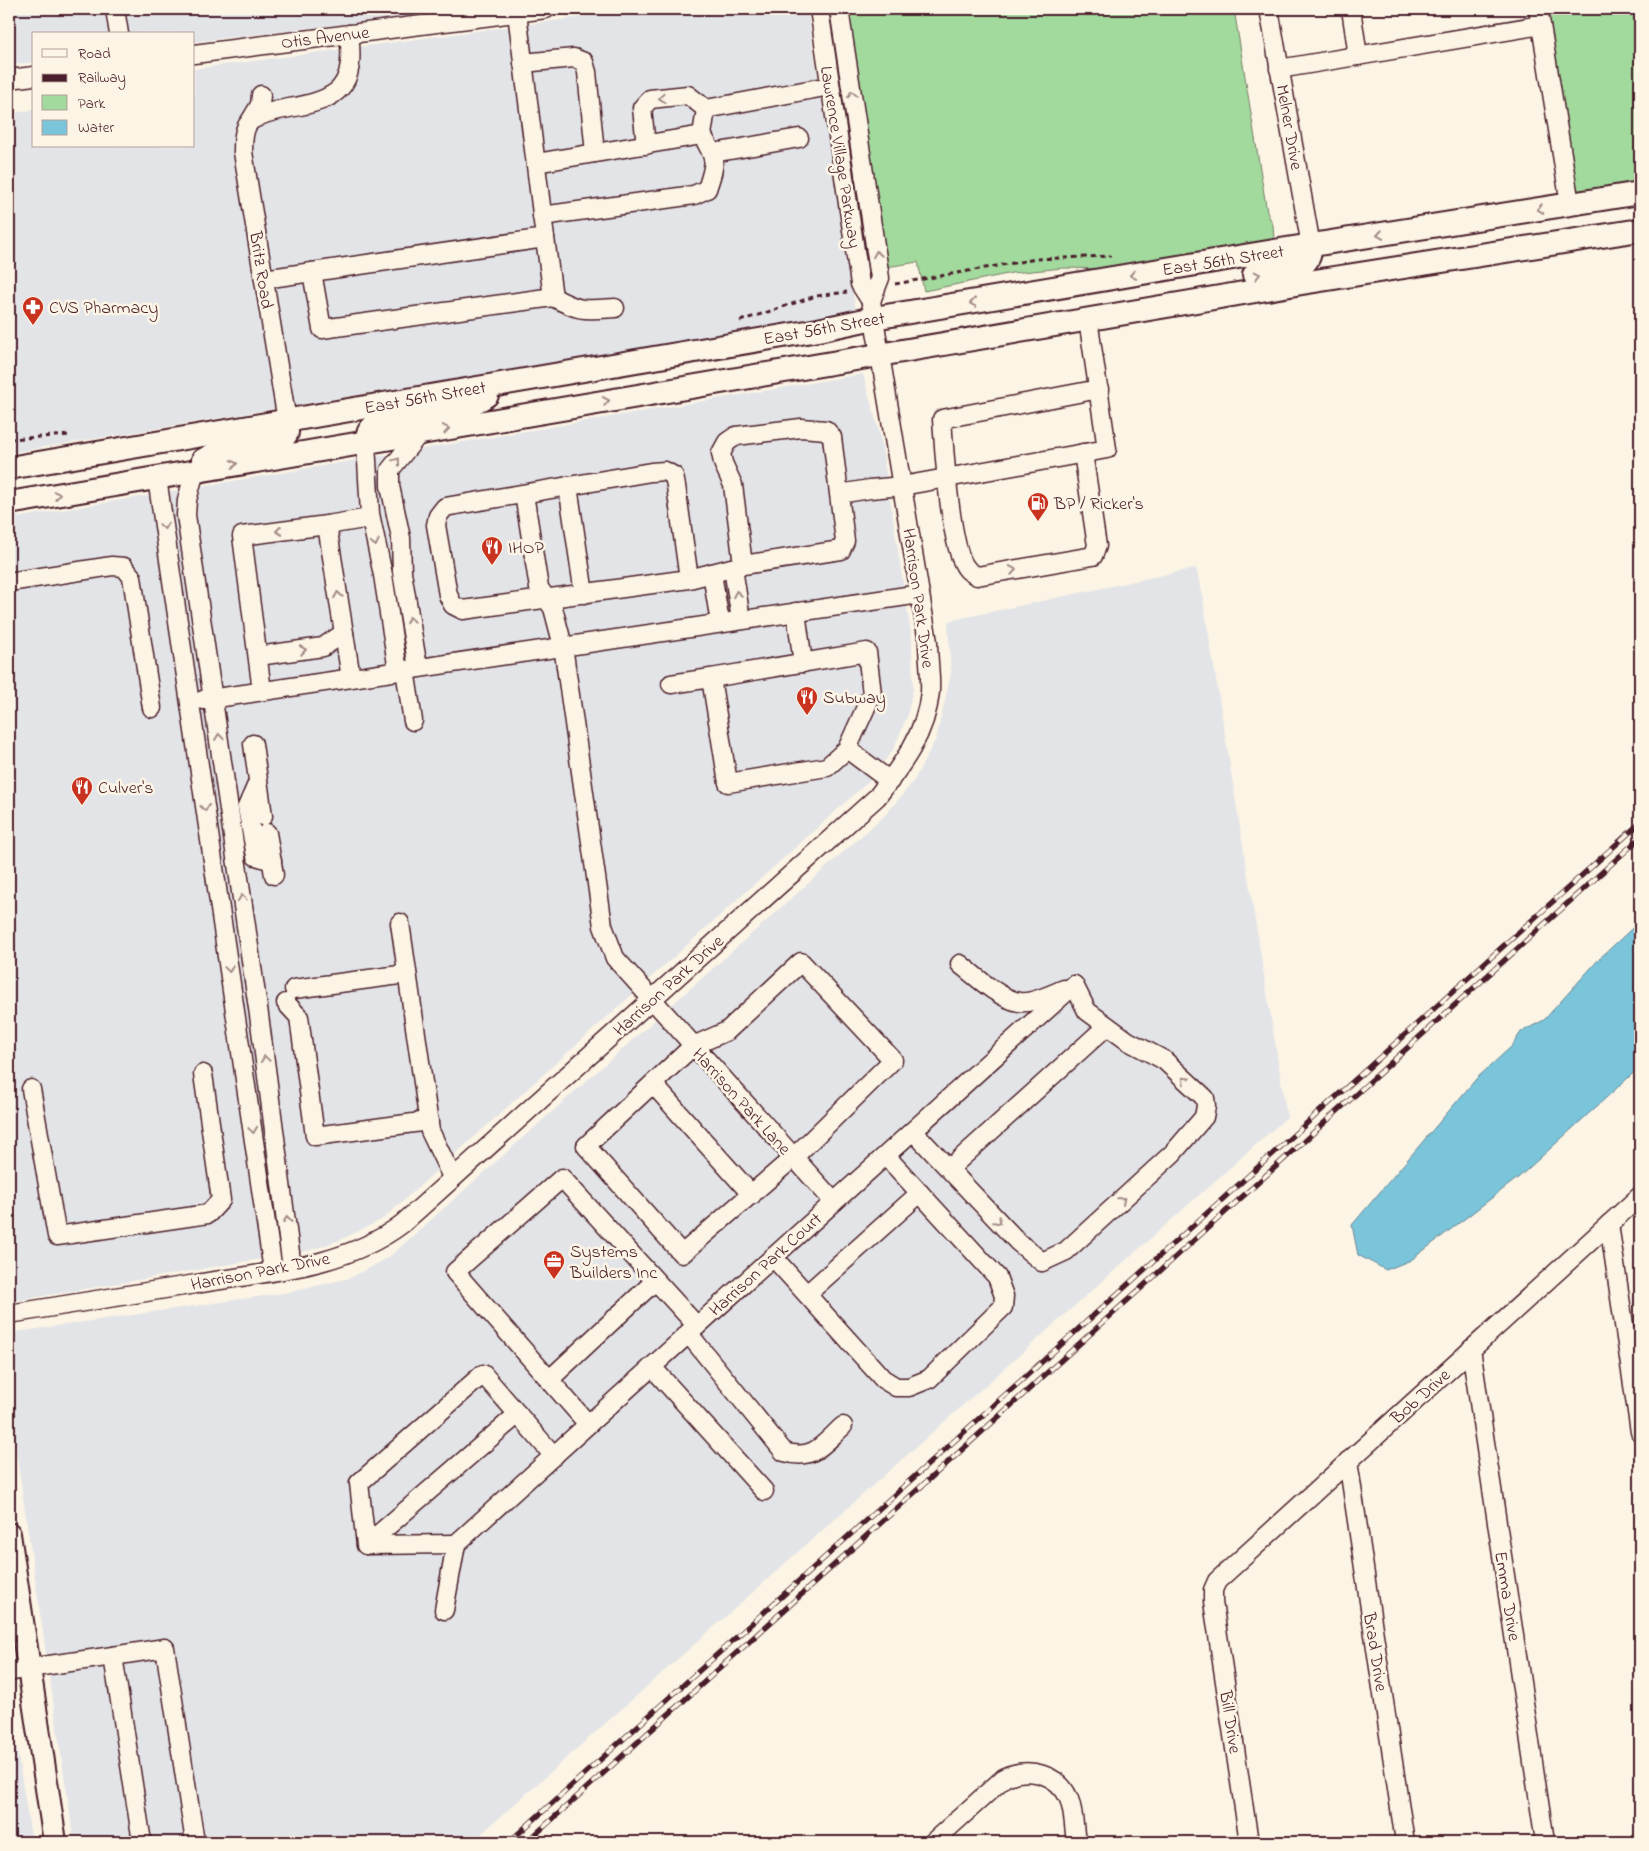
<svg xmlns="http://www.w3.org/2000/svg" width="1649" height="1851" viewBox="0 0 1649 1851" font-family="'Indie Flower',sans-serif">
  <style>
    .built { fill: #e3e4e7 }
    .green { fill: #a2da9e; stroke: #767c64 }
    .water { fill: #7ac5da; stroke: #678394 }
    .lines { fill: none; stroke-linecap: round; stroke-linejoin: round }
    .minor-casing { stroke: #4a1f2b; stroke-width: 21 }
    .major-casing { stroke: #4a1f2b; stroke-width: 26 }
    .path { stroke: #4a1f2b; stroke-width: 3; stroke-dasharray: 5 4; stroke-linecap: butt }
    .minor { stroke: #fcf5e5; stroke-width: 18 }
    .major { stroke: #fcf5e5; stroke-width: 22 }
    .rail-casing { stroke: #4a1f2b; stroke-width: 5.5 }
    .rail { stroke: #fcf5e5; stroke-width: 4; stroke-dasharray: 11; stroke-linecap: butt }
    .oneway { stroke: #a38a88 }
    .labels { text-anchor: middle; stroke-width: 5; stroke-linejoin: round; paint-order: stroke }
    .street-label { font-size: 18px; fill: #4a1f2b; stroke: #fcf5e5 }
    .poi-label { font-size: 18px; fill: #4a1f2b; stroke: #fcf5e5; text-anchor: start }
  </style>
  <rect width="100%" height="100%" fill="#fcf5e5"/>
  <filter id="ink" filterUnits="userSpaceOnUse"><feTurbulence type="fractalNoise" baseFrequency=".02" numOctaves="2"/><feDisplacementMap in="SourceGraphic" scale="10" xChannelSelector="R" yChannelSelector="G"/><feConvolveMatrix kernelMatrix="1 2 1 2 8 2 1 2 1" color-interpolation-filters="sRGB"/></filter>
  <g filter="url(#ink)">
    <!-- built -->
    <g class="built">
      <path d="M9 9H469L194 42V34H34V62L9 65Z"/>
      <path d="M641 9H807L856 312 9 453V113L34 110V146H194V69Z"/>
      <path d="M863 374 880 435 912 640 913 688 907 717 893 750 868 782 383 1219 340 1240 308 1251 9 1302V519Z"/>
      <path d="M1196 568 1202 593 1287 1117 472 1842H74L9 1403V1333L290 1292 350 1278 388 1258 886 814 913 782 936 739 951 674 948 621Z"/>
      <path d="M9 1701 32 1842H9Z"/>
    </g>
    <!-- green -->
    <g class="green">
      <path d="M848 9H1234L1267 212 1273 225 1274 240 1119 269 1063 268 1012 273 924 291 918 262 886 267Z"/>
      <path d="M1546 9H1640V183L1573 193Z"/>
    </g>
    <!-- water -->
    <path class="water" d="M1640 921V1067L1519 1177 1411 1260 1386 1270 1358 1255 1352 1225 1476 1079 1512 1046 1521 1032 1544 1020 1600 958Z"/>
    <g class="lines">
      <!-- minor casing -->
      <g class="minor-casing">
        <g id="minor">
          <path d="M115 9 119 34"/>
          <path d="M839 9 880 278 871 301"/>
          <path d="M1269 9 1311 246"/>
          <path d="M1351 9 1358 56"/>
          <path d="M1541 25 1570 204"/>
          <path d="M194 54 546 9"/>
          <path d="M523 63 574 58 584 62 587 72 595 153"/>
          <path d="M1279 69 1541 25 1538 9"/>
          <path d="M9 79 34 76"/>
          <path d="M251 120 260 105 261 95"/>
          <path d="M702 135 706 109 830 86"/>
          <path d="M646 145 642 108 650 99 688 95 706 109"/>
          <path d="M713 153 799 138"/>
          <path d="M536 163 702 135C717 160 716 162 707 189L694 195 542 216"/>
          <path d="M312 272 322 329 553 297 545 238"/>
          <path d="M264 279 545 238 517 13"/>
          <path d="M553 297C580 312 585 310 615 308"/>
          <path d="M287 421 243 152C243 142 243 126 252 120 263 113 277 110 289 108 339 100 356 87 349 34"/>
          <path d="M366 443 370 514 383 575 398 671"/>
          <path d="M1083 453 1097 546 1093 556 977 576C974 574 969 572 967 569 950 551 944 447 942 419L1099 389"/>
          <path d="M195 471 187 500 186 515 259 1015 292 1268"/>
          <path d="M157 478 273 1271"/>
          <path d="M568 486 584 594"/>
          <path d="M524 494 539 588 553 608 563 646 603 926 615 958 834 1202"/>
          <path d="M839 494 845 541 841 550 743 565 733 485 723 463 721 453 727 442 736 436 801 428 826 430 832 437 839 494 870 489 902 486 1107 449 1088 319"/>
          <path d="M733 568 741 620"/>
          <path d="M712 573 720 623"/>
          <path d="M689 579 676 486 674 476 665 471 651 472 445 507 438 516 436 525 448 595 453 605 463 610 689 579 743 565"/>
          <path d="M9 582 112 566 124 567 132 577 152 708"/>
          <path d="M796 612 803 663"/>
          <path d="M258 656 323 647 344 633"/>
          <path d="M418 668 402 572 401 538 390 486V470L419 434"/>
          <path d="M405 670 413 721"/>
          <path d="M351 678 327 525 370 518"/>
          <path d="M671 684 711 678"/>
          <path d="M262 691 242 536 327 525"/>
          <path d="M203 700 920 594"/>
          <path d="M253 744 263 816"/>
          <path d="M847 749 827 767 728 783 711 678 867 652 872 694 847 749 890 781"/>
          <path d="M258 782 247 807 256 856 272 861"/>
          <path d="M267 833 274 875"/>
          <path d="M400 923 430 1131 452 1177"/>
          <path d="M801 962 893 1060 793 1158 682 1254 586 1146 693 1046 727 1031Z"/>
          <path d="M960 964C975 976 1000 999 1019 1002 1033 1004 1051 994 1064 989"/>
          <path d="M294 989 407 974"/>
          <path d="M286 1003 299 1017 315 1136 429 1121"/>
          <path d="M653 1084 752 1195"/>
          <path d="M31 1089 57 1236 208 1214 221 1200 203 1074"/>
          <path d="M913 1131 1018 1242 1042 1262 1066 1251 1173 1153 1204 1117 1206 1106 1205 1098 1164 1060 1128 1041 1087 1011 1074 985"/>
          <path d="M949 1169 1107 1026"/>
          <path d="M1609 1224 1640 1432"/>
          <path d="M773 1257 883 1379 896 1387H909L929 1379 1003 1307 1004 1296 997 1277 886 1156"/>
          <path d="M807 1294 920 1193"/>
          <path d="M9 1314C71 1304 134 1294 196 1284 266 1272 344 1268 402 1224L877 797C902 765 926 734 930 692 931 676 928 659 928 642L871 301 860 284 819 9"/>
          <path d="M688 1333 784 1452C814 1461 823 1444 843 1426"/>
          <path d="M1471 1349 1545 1842"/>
          <path d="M652 1367 764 1491"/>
          <path d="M549 1380 655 1281"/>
          <path d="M588 1424 455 1272 562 1178 697 1326"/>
          <path d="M1348 1461 1405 1842"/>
          <path d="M456 1544 1074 985"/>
          <path d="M456 1544 366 1545 359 1483 483 1374 554 1456"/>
          <path d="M366 1545 518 1414"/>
          <path d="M444 1610 456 1544"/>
          <path d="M113 1656 165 1648 195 1842"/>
          <path d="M9 1672 28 1668 113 1656 142 1842"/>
          <path d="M933 1842 1005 1777C1029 1767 1058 1773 1069 1799 1074 1812 1074 1829 1076 1842"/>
          <path d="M1249 1842 1213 1602V1590L1217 1581 1640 1196"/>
        </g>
      </g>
      <!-- major casing -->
      <g class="major-casing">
        <g id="major">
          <path d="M1254 275 1302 265C1309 260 1310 254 1311 246"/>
          <path d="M366 443C367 436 368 430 374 426 383 421 395 420 405 418 429 414 467 411 487 395"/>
          <path d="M203 460 219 451 282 440 287 433V421"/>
          <path d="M9 468 818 330 874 318 1262 253 1640 193"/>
          <path d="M9 503 1302 283 1640 230"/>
          <path d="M9 1534 55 1842"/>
        </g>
      </g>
      <!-- path -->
      <g class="path">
        <path d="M895 284 1036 259 1111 256"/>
        <path d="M740 321 816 296 847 292"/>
        <path d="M9 439 71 435"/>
      </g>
      <!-- minor -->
      <use href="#minor" class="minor"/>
      <!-- major -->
      <use href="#major" class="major"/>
      <!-- rail casing -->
      <g class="rail-casing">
        <g id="rail">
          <path d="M509 1842 1640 823"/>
          <path d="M527 1842 1640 838"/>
        </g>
      </g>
      <!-- rail -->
      <use href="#rail" class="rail"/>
    </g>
    <!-- one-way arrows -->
    <defs><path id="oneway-chevron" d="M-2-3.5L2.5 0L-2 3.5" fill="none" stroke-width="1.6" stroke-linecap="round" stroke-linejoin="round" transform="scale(1.25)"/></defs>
    <g class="oneway">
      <use href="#oneway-chevron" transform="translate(852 94) rotate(-99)"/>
      <use href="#oneway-chevron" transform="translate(662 98) rotate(174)"/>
      <use href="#oneway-chevron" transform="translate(1540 209) rotate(171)"/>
      <use href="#oneway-chevron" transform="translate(1380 235) rotate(171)"/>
      <use href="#oneway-chevron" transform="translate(877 254) rotate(-99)"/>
      <use href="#oneway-chevron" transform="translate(1133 275) rotate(170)"/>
      <use href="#oneway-chevron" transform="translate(1257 275) rotate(-11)"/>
      <use href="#oneway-chevron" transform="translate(973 303) rotate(171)"/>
      <use href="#oneway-chevron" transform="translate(606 401) rotate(-10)"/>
      <use href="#oneway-chevron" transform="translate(446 429) rotate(-10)"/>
      <use href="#oneway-chevron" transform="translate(397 461) rotate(-53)"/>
      <use href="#oneway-chevron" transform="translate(234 464) rotate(-10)"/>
      <use href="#oneway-chevron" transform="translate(57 495) rotate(-10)"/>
      <use href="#oneway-chevron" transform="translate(164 526) rotate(82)"/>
      <use href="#oneway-chevron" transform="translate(279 531) rotate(172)"/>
      <use href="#oneway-chevron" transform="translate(375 543) rotate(77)"/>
      <use href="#oneway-chevron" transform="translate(1013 570) rotate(-10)"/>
      <use href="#oneway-chevron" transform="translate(737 594) rotate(-99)"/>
      <use href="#oneway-chevron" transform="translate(338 595) rotate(-99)"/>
      <use href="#oneway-chevron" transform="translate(410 620) rotate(-99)"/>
      <use href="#oneway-chevron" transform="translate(303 650) rotate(-8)"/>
      <use href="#oneway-chevron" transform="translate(219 737) rotate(-97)"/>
      <use href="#oneway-chevron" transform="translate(205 808) rotate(82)"/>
      <use href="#oneway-chevron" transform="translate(242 898) rotate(-98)"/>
      <use href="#oneway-chevron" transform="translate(229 969) rotate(82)"/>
      <use href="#oneway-chevron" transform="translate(265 1059) rotate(-98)"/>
      <use href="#oneway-chevron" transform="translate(1185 1080) rotate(-136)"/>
      <use href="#oneway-chevron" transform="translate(253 1130) rotate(82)"/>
      <use href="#oneway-chevron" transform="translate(1122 1200) rotate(-41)"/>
      <use href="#oneway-chevron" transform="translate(287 1220) rotate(-97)"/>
      <use href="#oneway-chevron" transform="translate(998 1221) rotate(47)"/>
    </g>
  </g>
  <!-- icons -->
  <defs>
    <g id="pharmacy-pin" transform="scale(1.125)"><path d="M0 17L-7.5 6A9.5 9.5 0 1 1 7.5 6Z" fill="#c8321e" stroke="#fcf5e5"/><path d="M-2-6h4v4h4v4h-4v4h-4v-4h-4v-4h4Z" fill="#fff"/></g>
    <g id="fuel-pin" transform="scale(1.125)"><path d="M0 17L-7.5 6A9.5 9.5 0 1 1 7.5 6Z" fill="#c8321e" stroke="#fcf5e5"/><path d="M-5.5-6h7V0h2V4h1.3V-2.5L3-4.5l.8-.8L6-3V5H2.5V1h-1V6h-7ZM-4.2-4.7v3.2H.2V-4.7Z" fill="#fff"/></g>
    <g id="restaurant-pin" transform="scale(1.125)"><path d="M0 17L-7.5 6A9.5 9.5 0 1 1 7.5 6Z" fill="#c8321e" stroke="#fcf5e5"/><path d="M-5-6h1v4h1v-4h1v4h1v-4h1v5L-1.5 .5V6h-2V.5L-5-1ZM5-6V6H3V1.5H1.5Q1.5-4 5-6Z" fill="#fff"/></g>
    <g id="office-pin" transform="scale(1.125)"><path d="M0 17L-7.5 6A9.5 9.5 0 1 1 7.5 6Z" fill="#c8321e" stroke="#fcf5e5"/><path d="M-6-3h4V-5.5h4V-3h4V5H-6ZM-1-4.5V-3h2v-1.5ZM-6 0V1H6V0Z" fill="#fff"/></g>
  </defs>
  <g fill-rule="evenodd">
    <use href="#pharmacy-pin" x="33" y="307"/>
    <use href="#fuel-pin" x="1038" y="503"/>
    <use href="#restaurant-pin" x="492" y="547"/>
    <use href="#restaurant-pin" x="807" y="697"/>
    <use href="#restaurant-pin" x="82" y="787"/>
    <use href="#office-pin" x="554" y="1261"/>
  </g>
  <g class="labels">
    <!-- street labels -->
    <g class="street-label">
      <text transform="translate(325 37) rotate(-7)" y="6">Otis Avenue</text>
      <text transform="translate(1290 127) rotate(80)" y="6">Melner Drive</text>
      <text transform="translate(841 157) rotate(81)" y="6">Lawrence Village Parkway</text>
      <text transform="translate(1223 260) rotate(-9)" y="6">East 56th Street</text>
      <text transform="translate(262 270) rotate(81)" y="6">Britz Road</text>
      <text transform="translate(824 328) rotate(-10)" y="6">East 56th Street</text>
      <text transform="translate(425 397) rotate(-10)" y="6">East 56th Street</text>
      <text transform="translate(919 598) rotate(82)" y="6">Harrison Park Drive</text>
      <text transform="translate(668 985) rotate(-42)" y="6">Harrison Park Drive</text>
      <text transform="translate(742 1101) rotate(48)" y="6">Harrison Park Lane</text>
      <text transform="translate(765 1264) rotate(-42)" y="6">Harrison Park Court</text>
      <text transform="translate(260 1271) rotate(-11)" y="6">Harrison Park Drive</text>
      <text transform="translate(1420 1396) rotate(-42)" y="6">Bob Drive</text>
      <text transform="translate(1508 1596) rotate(81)" y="6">Emma Drive</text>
      <text transform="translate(1376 1652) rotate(81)" y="6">Brad Drive</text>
      <text transform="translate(1231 1722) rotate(81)" y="6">Bill Drive</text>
    </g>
    <!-- poi labels -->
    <g class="poi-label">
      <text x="49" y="313">CVS Pharmacy</text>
      <text x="1054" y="509">BP / Ricker's</text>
      <text x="508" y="553">IHOP</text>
      <text x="823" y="703">Subway</text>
      <text x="98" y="793">Culver's</text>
      <text x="570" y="1257">Systems<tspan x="570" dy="21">Builders Inc</tspan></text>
    </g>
  </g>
  <!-- margin -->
  <rect width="1649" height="1851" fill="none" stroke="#fcf5e5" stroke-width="30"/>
  <rect x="15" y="15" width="1619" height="1821" fill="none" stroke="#4a1f2b" stroke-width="2" filter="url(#ink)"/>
  <!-- legend -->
  <rect x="32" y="32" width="162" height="115" fill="#fcf5e5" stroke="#b59f9b"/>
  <rect x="42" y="49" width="25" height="8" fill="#fcf5e5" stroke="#b59f9b"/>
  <text x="78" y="58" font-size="15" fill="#4a1f2b">Road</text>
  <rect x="42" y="74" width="25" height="8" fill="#4a1f2b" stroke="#b59f9b"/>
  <text x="78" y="82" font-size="15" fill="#4a1f2b">Railway</text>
  <rect x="42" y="95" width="25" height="15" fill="#a2da9e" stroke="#b59f9b"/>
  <text x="78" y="108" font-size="15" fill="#4a1f2b">Park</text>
  <rect x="42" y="120" width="25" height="15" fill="#7ac5da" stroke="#b59f9b"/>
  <text x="78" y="132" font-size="15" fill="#4a1f2b">Water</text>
</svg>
